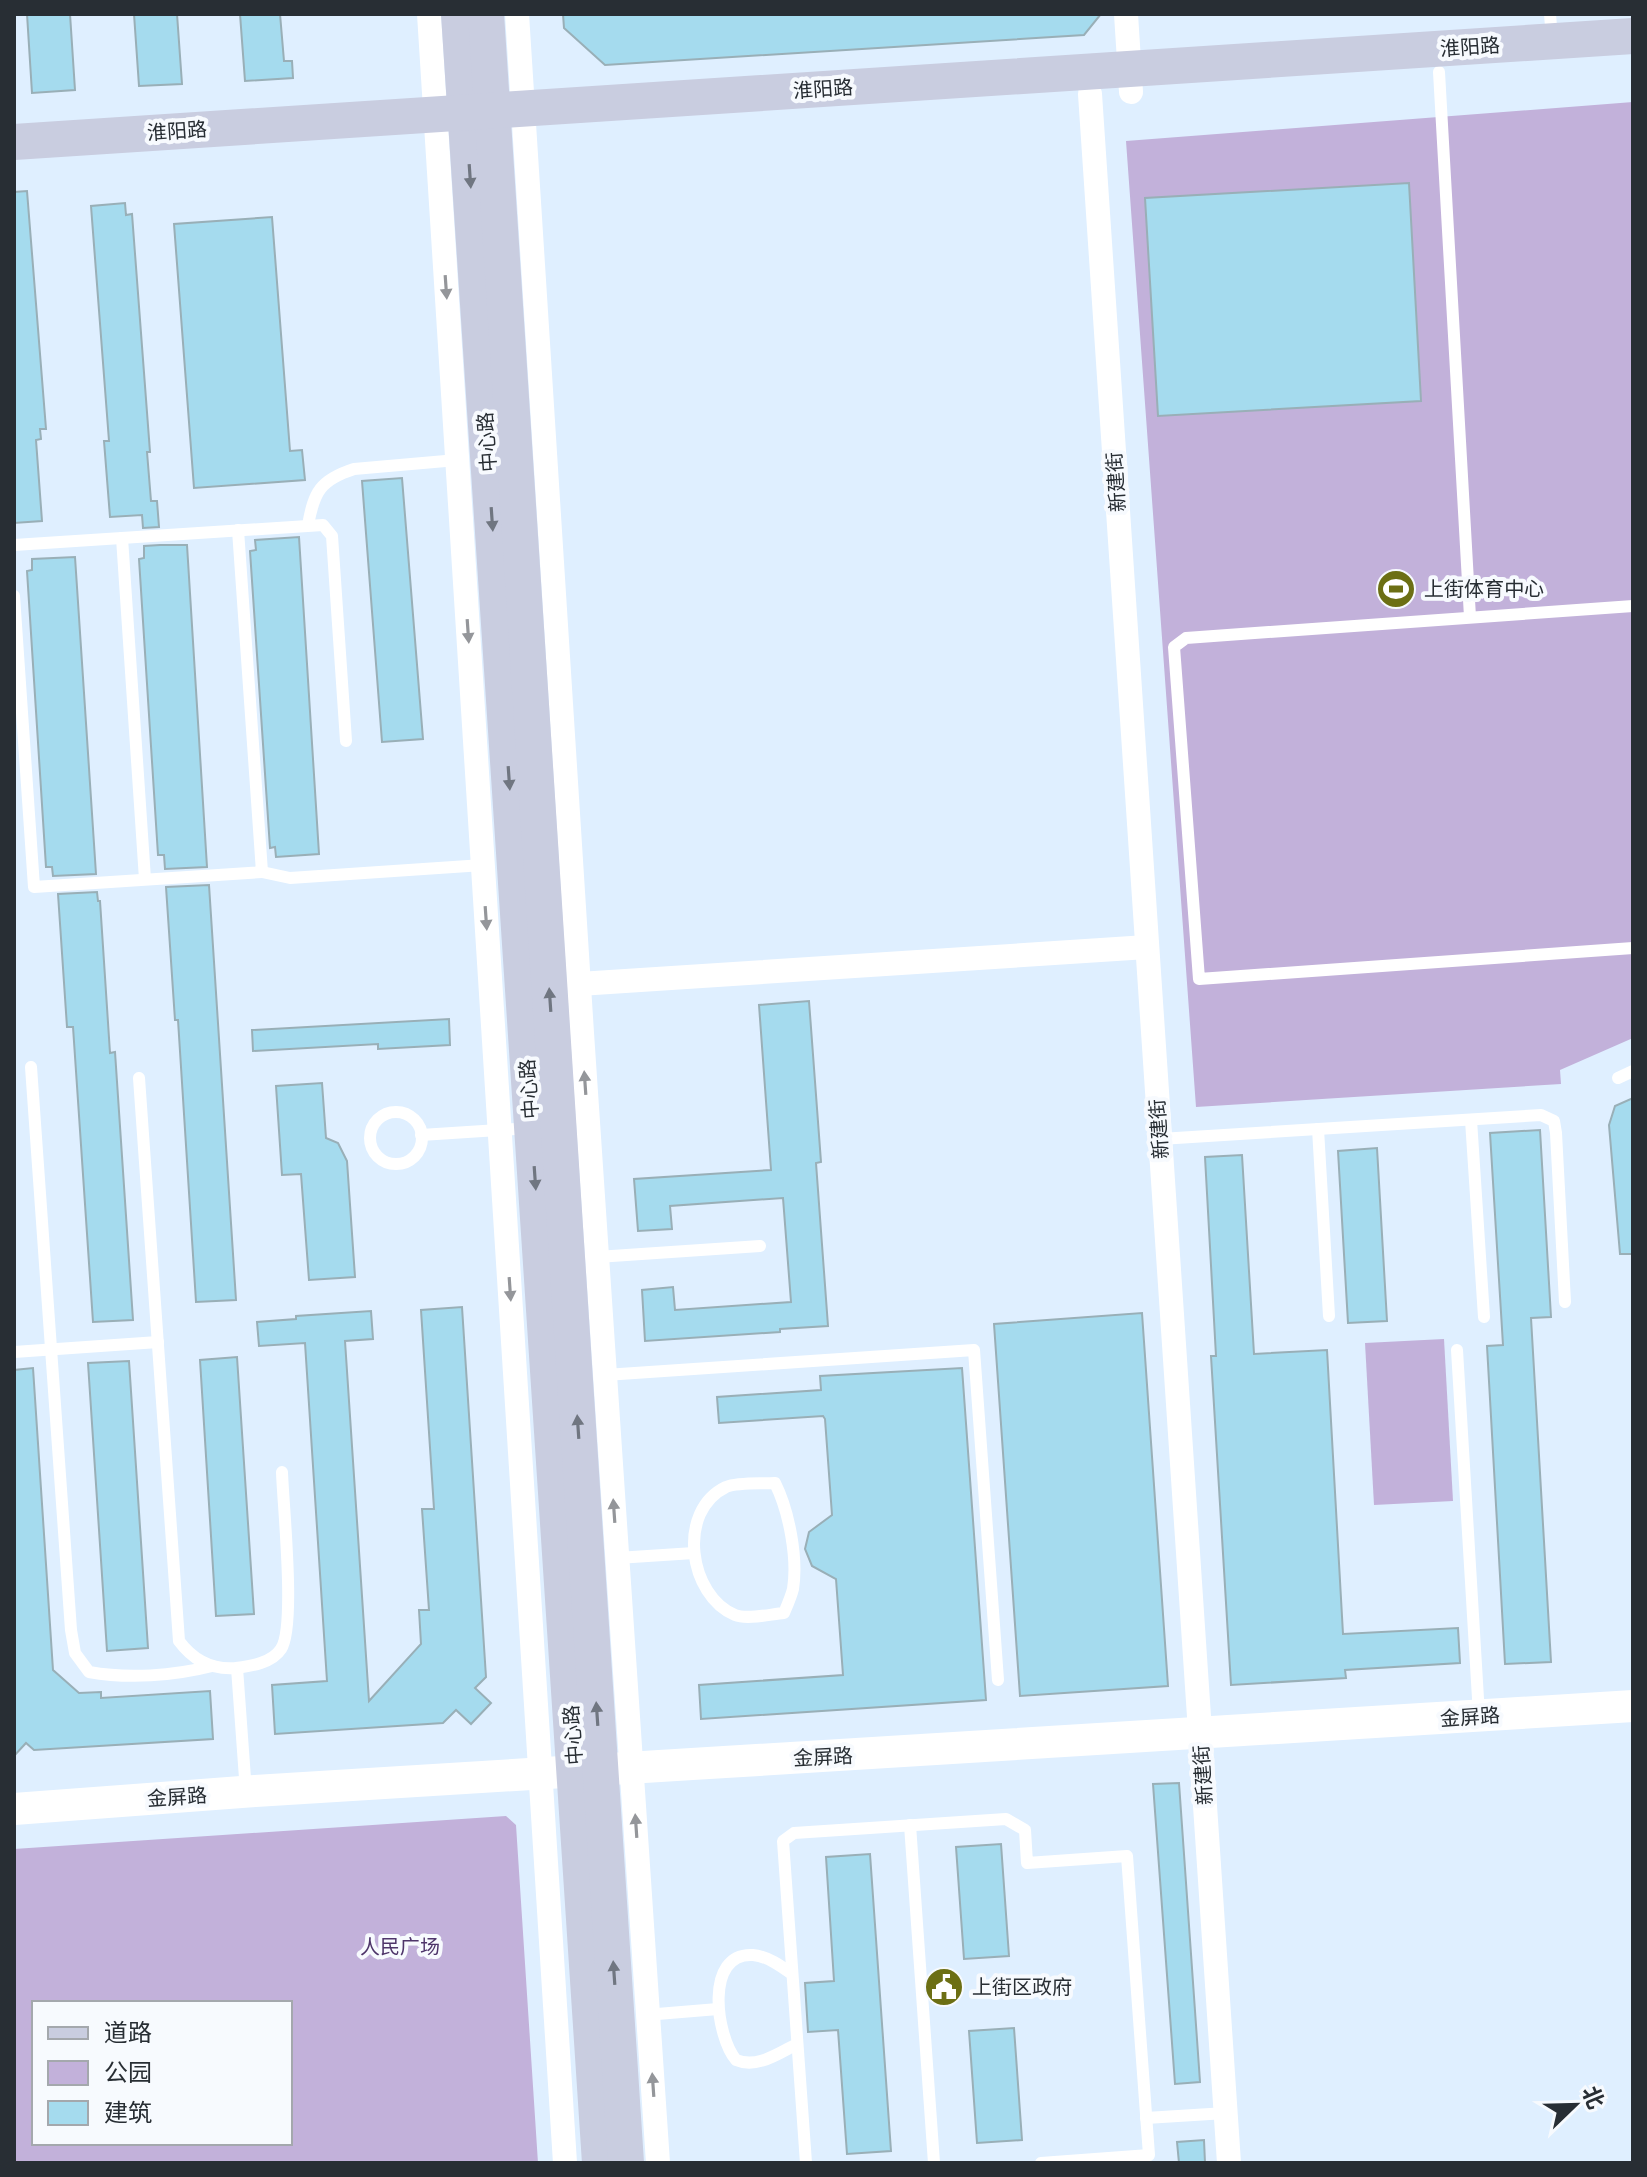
<svg xmlns="http://www.w3.org/2000/svg" width="1647" height="2177" viewBox="0 0 1647 2177" font-family="'PT Sans','Noto Sans SC',sans-serif">
  <style>
    .green { fill: #c2b1da; fill-rule: evenodd }
    .building { fill: #a5dbee; stroke: #99afb7; stroke-width: 2 }
    .lines { fill: none; stroke-linecap: round; stroke-linejoin: round }
    .service { stroke: #fff; stroke-width: 12 }
    .minor { stroke: #fff; stroke-width: 24 }
    .tertiary { stroke: #fff; stroke-width: 32 }
    .secondary { stroke: #c9cde0; stroke-width: 36 }
    .oneway { fill: #707681 }
    .oneway2 { fill: #94969a }
    .labels { text-anchor: middle; stroke-width: 8; stroke-linejoin: round; paint-order: stroke }
    .street-label { font-size: 20px; fill: #282e34; stroke: #f7fafe }
    .poi-label { font-size: 20px; fill: #282e34; stroke: #f7fafe; text-anchor: start }
    .park-label { font-size: 20px; fill: #4e356a; stroke: #f7fafe }
  </style>
  <rect width="100%" height="100%" fill="#dfefff"/>
  <!-- green -->
  <g class="green">
    <path d="M1633 102V1038L1560 1070 1561 1084 1196 1107 1126 141Z"/>
    <path d="M1444 1339 1453 1501 1374 1505 1365 1343Z"/>
    <path d="M506 1816 516 1825 538 2163H14V1849ZM34 2003H290V2143H34Z"/>
  </g>
  <!-- building -->
  <g class="building">
    <path d="M27 14H70L75 90 32 93Z"/>
    <path d="M134 14H177L182 84 139 86Z"/>
    <path d="M240 14H280L284 61H292L293 78 245 81Z"/>
    <path d="M563 14H1101L1084 35 605 65 564 28Z"/>
    <path d="M1409 183 1421 401 1158 416 1145 198Z"/>
    <path d="M27 191 46 429H40L41 439 36 440 42 521 14 523V192Z"/>
    <path d="M125 203 126 215 132 214 150 452H147L151 501H157L159 527 143 528 142 515 110 517 104 441H109L91 206Z"/>
    <path d="M272 217 290 451 302 450 305 480 194 488 174 224Z"/>
    <path d="M402 478 423 739 382 742 362 481Z"/>
    <path d="M299 537 319 854 276 857 275 847 270 848 250 551 256 550 255 540Z"/>
    <path d="M160 545H187L207 867 165 869 164 855H158L139 559 144 558V546Z"/>
    <path d="M75 557 96 874 53 876 52 867H46L27 571 32 570V559Z"/>
    <path d="M209 885 236 1300 196 1302 178 1020H175L166 887Z"/>
    <path d="M97 892 98 901H100L110 1053 115 1052 133 1320 93 1322 73 1027H67L58 894Z"/>
    <path d="M809 1001 821 1162 816 1163 828 1326 780 1329V1332L645 1341 642 1290 673 1287 675 1310 791 1302 783 1198 670 1206 672 1229 638 1231 634 1179 771 1170 759 1005Z"/>
    <path d="M449 1019 450 1045 378 1049V1044L253 1051 252 1030Z"/>
    <path d="M322 1083 326 1138 338 1143 347 1161 355 1277 309 1280 301 1174 282 1175 276 1086Z"/>
    <path d="M1633 1098V1254H1620L1609 1125 1615 1106Z"/>
    <path d="M1540 1130 1551 1317 1531 1318 1551 1662 1505 1664 1487 1346 1503 1345 1490 1133Z"/>
    <path d="M1377 1148 1387 1321 1348 1323 1338 1151Z"/>
    <path d="M1242 1155 1254 1354 1327 1350 1343 1634 1458 1628 1460 1663 1345 1670 1346 1678 1231 1685 1211 1356H1216L1205 1157Z"/>
    <path d="M462 1307 486 1677 475 1688 491 1703 471 1724 456 1710 443 1723 275 1734 272 1685 327 1681 305 1343 259 1346 257 1322 296 1319V1316L371 1311 373 1339 345 1341 369 1701 421 1644 419 1610H429L422 1509H434L421 1310Z"/>
    <path d="M1142 1313 1168 1686 1020 1696 994 1324Z"/>
    <path d="M237 1357 254 1614 216 1616 200 1360Z"/>
    <path d="M129 1361 148 1648 107 1651 88 1363Z"/>
    <path d="M33 1368 53 1670 79 1693 101 1692V1698L210 1691 213 1739 34 1750 26 1743 14 1756V1370Z"/>
    <path d="M962 1368 986 1700 701 1719 699 1685 843 1675 836 1579 812 1566 805 1549 809 1532 832 1515 825 1419 823 1416 719 1423 717 1397 821 1390 820 1376Z"/>
    <path d="M1179 1783 1200 2082 1175 2084 1153 1784Z"/>
    <path d="M1001 1844 1009 1956 964 1959 956 1847Z"/>
    <path d="M870 1854 891 2151 847 2154 838 2030 808 2032 805 1983 834 1981 826 1857Z"/>
    <path d="M1014 2028 1022 2140 977 2143 969 2031Z"/>
    <path d="M1204 2140 1205 2163H1179L1177 2142Z"/>
  </g>
  <g class="lines">
    <!-- service -->
    <g class="service">
      <path d="M1550 14 1552 39"/>
      <path d="M1439 72 1470 617"/>
      <path d="M308 525C314 492 320 480 354 469L457 460"/>
      <path d="M122 538 145 879"/>
      <path d="M14 545 323 525 332 536 346 741"/>
      <path d="M14 596 34 887 262 872 238 530"/>
      <path d="M1633 606 1186 638 1174 647 1199 979 1633 948"/>
      <path d="M262 872 290 878 483 865"/>
      <path d="M31 1067 71 1630 75 1653 89 1672C128 1679 173 1676 212 1666"/>
      <path d="M139 1078 179 1641C193 1660 212 1670 236 1668 251 1666 272 1663 281 1649 296 1627 283 1505 282 1472"/>
      <path d="M1618 1078 1633 1071"/>
      <circle cx="396" cy="1138" r="26"/>
      <path d="M1471 1120 1484 1317"/>
      <path d="M1318 1129 1329 1316"/>
      <path d="M421 1135 530 1128"/>
      <path d="M1160 1139 1541 1115 1554 1121 1556 1133 1565 1302"/>
      <path d="M597 1257 760 1246"/>
      <path d="M1457 1350 1479 1715"/>
      <path d="M14 1352 158 1342"/>
      <path d="M605 1375 974 1350 998 1680"/>
      <path d="M775 1483C789 1511 798 1558 793 1589 791 1597 787 1606 784 1613 771 1614 747 1620 735 1615 689 1596 676 1511 726 1487 739 1482 761 1484 775 1483Z"/>
      <path d="M617 1558 694 1553"/>
      <path d="M237 1668 246 1792"/>
      <path d="M910 1825 934 2163"/>
      <path d="M792 1974C781 1966 767 1956 753 1955 704 1952 716 2036 736 2060 757 2069 779 2053 797 2044"/>
      <path d="M645 2015 718 2009"/>
      <path d="M1146 2118 1226 2113"/>
      <path d="M806 2163 783 1841 794 1833 1006 1819 1025 1830 1027 1863 1127 1856 1149 2155 1041 2163"/>
    </g>
    <!-- minor -->
    <g class="minor">
      <path d="M429 14 565 2163"/>
      <path d="M517 14 582 1033 658 2163"/>
      <path d="M1126 14 1131 92"/>
      <path d="M1090 94 1229 2163"/>
      <path d="M579 984 1147 947"/>
    </g>
    <!-- tertiary -->
    <path class="tertiary" d="M14 1809 255 1791 1633 1706"/>
    <!-- secondary -->
    <g class="secondary">
      <path d="M459 14 600 2163"/>
      <path d="M486 14 626 2163"/>
      <path d="M14 142 1633 36"/>
    </g>
  </g>
  <!-- one-way arrows -->
  <defs><path id="oneway-solid" d="M-6-.8H1V-3.2L6.5 0L1 3.2V.8H-6Z" transform="scale(2)"/></defs>
  <g class="oneway">
    <use href="#oneway-solid" transform="translate(470 176) rotate(86)"/>
    <use href="#oneway-solid" transform="translate(492 519) rotate(86)"/>
    <use href="#oneway-solid" transform="translate(509 778) rotate(86)"/>
    <use href="#oneway-solid" transform="translate(550 1000) rotate(-94)"/>
    <use href="#oneway-solid" transform="translate(535 1178) rotate(86)"/>
    <use href="#oneway-solid" transform="translate(578 1427) rotate(-94)"/>
    <use href="#oneway-solid" transform="translate(597 1714) rotate(-94)"/>
    <use href="#oneway-solid" transform="translate(614 1973) rotate(-94)"/>
  </g>
  <g class="oneway2">
    <use href="#oneway-solid" transform="translate(446 287) rotate(86)"/>
    <use href="#oneway-solid" transform="translate(468 631) rotate(86)"/>
    <use href="#oneway-solid" transform="translate(486 918) rotate(86)"/>
    <use href="#oneway-solid" transform="translate(585 1083) rotate(-94)"/>
    <use href="#oneway-solid" transform="translate(510 1289) rotate(86)"/>
    <use href="#oneway-solid" transform="translate(614 1511) rotate(-94)"/>
    <use href="#oneway-solid" transform="translate(636 1826) rotate(-94)"/>
    <use href="#oneway-solid" transform="translate(653 2085) rotate(-94)"/>
  </g>
  <!-- icons -->
  <defs>
    <g id="stadium-disc" transform="scale(2)"><circle r="9.5" fill="#6c6f14" stroke="#f7fafe"/><path d="M0-5a6.5 5 0 1 0 0 10a6.5 5 0 1 0 0-10ZM-3.5-1.8h7v3.6h-7Z" fill="#fff"/></g>
    <g id="civic-disc" transform="scale(2)"><circle r="9.5" fill="#6c6f14" stroke="#f7fafe"/><path d="M-.6-6.5H3V-4.5H.6V-3L4-1V1h2V6H-6V1h2V-1L-.6-3ZM-1.2 2.5V6h2.4V2.5Z" fill="#fff"/></g>
  </defs>
  <g fill-rule="evenodd">
    <use href="#stadium-disc" x="1396" y="589"/>
    <use href="#civic-disc" x="944" y="1987"/>
  </g>
  <g class="labels">
    <!-- street labels -->
    <g class="street-label">
      <text transform="translate(1470 47) rotate(-4)" y="7">淮阳路</text>
      <text transform="translate(823 89) rotate(-4)" y="7">淮阳路</text>
      <text transform="translate(177 131) rotate(-4)" y="7">淮阳路</text>
      <text transform="translate(487 442) rotate(-94)" y="7">中心路</text>
      <text transform="translate(1116 482) rotate(-94)" y="7">新建街</text>
      <text transform="translate(529 1089) rotate(-94)" y="7">中心路</text>
      <text transform="translate(1159 1129) rotate(-94)" y="7">新建街</text>
      <text transform="translate(1470 1717) rotate(-4)" y="7">金屏路</text>
      <text transform="translate(573 1735) rotate(-94)" y="7">中心路</text>
      <text transform="translate(823 1757) rotate(-3)" y="7">金屏路</text>
      <text transform="translate(1203 1775) rotate(-94)" y="7">新建街</text>
      <text transform="translate(177 1797) rotate(-4)" y="7">金屏路</text>
    </g>
    <!-- poi labels -->
    <g class="poi-label">
      <text x="1424" y="596">上街体育中心</text>
      <text x="972" y="1994">上街区政府</text>
    </g>
    <!-- park labels -->
    <g class="park-label">
      <text x="400" y="1954">人民广场</text>
    </g>
  </g>
  <!-- border -->
  <rect width="1647" height="2177" fill="none" stroke="#282e34" stroke-width="32"/>
  <!-- legend -->
  <rect x="32" y="2001" width="260" height="144" fill="#f7fafe" stroke="#a4a8ad" stroke-width="2"/>
  <rect x="48" y="2027" width="40" height="12" fill="#c9cde0" stroke="#a4a8ad" stroke-width="2"/>
  <text x="104" y="2041" font-size="24" fill="#282e34">道路</text>
  <rect x="48" y="2061" width="40" height="24" fill="#c2b1da" stroke="#a4a8ad" stroke-width="2"/>
  <text x="104" y="2081" font-size="24" fill="#282e34">公园</text>
  <rect x="48" y="2101" width="40" height="24" fill="#a5dbee" stroke="#a4a8ad" stroke-width="2"/>
  <text x="104" y="2121" font-size="24" fill="#282e34">建筑</text>
  <!-- north arrow -->
  <g transform="translate(1575 2105) rotate(67)" stroke="#f7fafe" stroke-width="6" paint-order="stroke">
  <path d="M0-6L14 30L0 20L-14 30Z" fill="#282e34"/>
  <text y="-12" font-size="22" font-weight="bold" text-anchor="middle" fill="#282e34">北</text>
  </g>
</svg>
